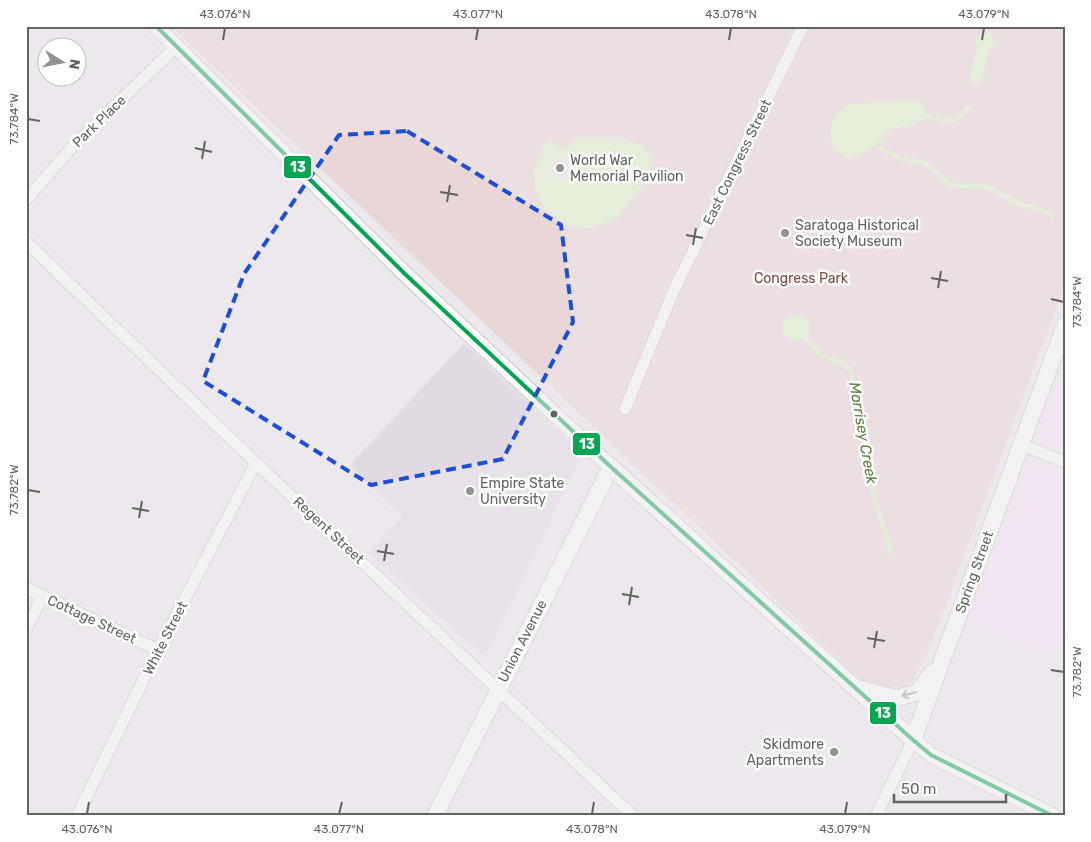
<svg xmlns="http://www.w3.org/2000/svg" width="1091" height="842" viewBox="0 0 1091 842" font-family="Rubik,sans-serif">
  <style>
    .commercial { fill: #f3e2f5 }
    .education { fill: #e1dae2 }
    .green { fill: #e9d6d6 }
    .water { fill: #d9f5bf }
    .pier { fill: #ede8ed }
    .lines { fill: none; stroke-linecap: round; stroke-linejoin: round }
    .stream { stroke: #d9f5bf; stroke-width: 4.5 }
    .minor-casing { stroke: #c8c8c7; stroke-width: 13 }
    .tertiary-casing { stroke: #c8c8c7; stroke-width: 17 }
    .secondary-casing { stroke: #c7c7c7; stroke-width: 18 }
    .minor { stroke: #fcfcfc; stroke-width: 11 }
    .tertiary { stroke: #fcfcfc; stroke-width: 15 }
    .secondary { stroke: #fcfcfc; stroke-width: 16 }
    .bus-1-casing { stroke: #fff; stroke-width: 8 }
    .bus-1 { stroke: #00a651; stroke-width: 4 }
    .oneway { stroke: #979a95 }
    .marked { fill: none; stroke: #1d4ed8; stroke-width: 4; stroke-dasharray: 10 6; stroke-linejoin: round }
    .ticks { fill: none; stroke: #60655e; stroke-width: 2 }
    .poi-dot { fill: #919390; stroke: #fff; stroke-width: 2 }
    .bus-dot { fill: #60655e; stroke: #fff; stroke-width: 2 }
    .labels { text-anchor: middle; stroke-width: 5; stroke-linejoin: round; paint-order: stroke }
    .street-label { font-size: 14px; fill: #60655e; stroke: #fff }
    .poi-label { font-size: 14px; fill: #60655e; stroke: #fff; text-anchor: start }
    .park-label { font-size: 14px; fill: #86473c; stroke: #fff }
    .water-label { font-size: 15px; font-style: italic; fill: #558039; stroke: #fff }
    .line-badge { stroke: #fff; stroke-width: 2 }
    .badge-label { font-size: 14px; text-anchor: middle; font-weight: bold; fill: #fff }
    .neatline { fill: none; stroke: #60655e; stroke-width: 2 }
    .ticks-label { font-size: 12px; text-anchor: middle; fill: #60655e }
  </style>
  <rect width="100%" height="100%" fill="#ede8ed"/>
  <!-- commercial -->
  <g class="commercial">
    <path d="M1065 364V452L1046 445 1041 442 1039 438V432Z"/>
    <path d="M1031 460 1065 472V630L1056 653 967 622 1028 462Z"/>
  </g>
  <!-- education -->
  <path class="education" d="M464 343 570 442 578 463 488 651 482 654 368 552 402 517 350 465Z"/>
  <!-- green -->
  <path class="green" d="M172 26H1065V285L930 647 912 682 893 692 865 684 187 42Z"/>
  <!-- water -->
  <g class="water">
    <path d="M985 33 991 34 992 39 996 40 994 48 989 50 981 83 979 84 970 82 969 80 978 46 975 43 977 35 981 36Z"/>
    <path d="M907 101 920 103 925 108 927 117 912 125 888 130C875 147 868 155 846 158L832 148 830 130 836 115 849 104Z"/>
    <path d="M579 137 623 139 643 146 652 160 647 179 617 218 592 228 569 226 546 211 537 194 533 175 544 143 551 141 558 147 565 148Z"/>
    <circle cx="796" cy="328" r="13"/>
  </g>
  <!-- pier -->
  <circle class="pier" cx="560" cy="168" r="11"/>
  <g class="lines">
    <!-- stream -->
    <g class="stream">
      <path d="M927 117C946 121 956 126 968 108"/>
      <path d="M876 147 903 159 925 163 951 185 987 187 1024 206 1037 208 1052 215"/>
      <path d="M805 338 821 355 844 363 852 373 861 430 871 462 874 496 891 552"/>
    </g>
    <!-- minor casing -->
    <g class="minor-casing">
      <g id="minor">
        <path d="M26 200 73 146 176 47"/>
        <path d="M26 242 256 463 633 816"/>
        <path d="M625 409 674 290 803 26"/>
        <path d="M1022 445 1065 462"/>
        <path d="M26 588 158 650"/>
        <path d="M26 629 43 596"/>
        <path d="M77 816 158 650 256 463"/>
        <path d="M876 816 913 740"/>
      </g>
    </g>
    <!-- tertiary casing -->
    <g class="tertiary-casing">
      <g id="tertiary">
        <path d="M156 26 405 274 611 467"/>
        <path d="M913 740 931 755 1053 816"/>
      </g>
    </g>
    <!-- secondary casing -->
    <g class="secondary-casing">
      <g id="secondary">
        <path d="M857 688 896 698 916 693 933 672"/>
        <path d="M435 816 611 467 913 740 1065 325"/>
      </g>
    </g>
    <!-- minor -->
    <use href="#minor" class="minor"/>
    <!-- tertiary -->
    <use href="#tertiary" class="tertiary"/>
    <!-- secondary -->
    <use href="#secondary" class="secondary"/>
    <!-- bus-1 casing -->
    <g class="bus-1-casing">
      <path id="bus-1" d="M156 26 405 274 611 467 913 740 931 755 1053 816"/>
    </g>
    <!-- bus-1 -->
    <use href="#bus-1" class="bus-1"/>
  </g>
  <!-- one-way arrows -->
  <defs><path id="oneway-shaft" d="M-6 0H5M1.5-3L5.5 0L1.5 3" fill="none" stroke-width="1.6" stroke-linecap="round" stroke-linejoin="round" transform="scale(1.25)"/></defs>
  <use class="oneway" href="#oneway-shaft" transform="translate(909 694) rotate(164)"/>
  <!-- marked area -->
  <path d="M0 0H1091V842H0ZM407 131 561 225 573 322 503 459 371 485 203 381 244 274 339 135Z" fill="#ede8ed" fill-opacity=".55" fill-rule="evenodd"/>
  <path class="marked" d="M407 131 561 225 573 322 503 459 371 485 203 381 244 274 339 135Z"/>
  <!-- ticks -->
  <path class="ticks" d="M223 40 225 28M476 40 478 28M729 40 731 28M982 40 984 28M28 119 40 121M195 148 212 152M202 159 205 141M440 192 458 195M447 202 450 185M686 235 703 238M693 245 696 228M931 278 948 281M938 288 941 271M1051 299 1064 302M28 490 40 492M132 508 149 511M139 518 142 501M377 551 394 554M384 561 387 544M622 594 639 597M629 605 632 587M867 638 885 641M874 648 877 631M1051 670 1064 672M87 814 89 802M339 814 342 802M592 814 594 802M845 814 847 802"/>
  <!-- markers -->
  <g class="poi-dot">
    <circle cx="560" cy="168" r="5"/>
    <circle cx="785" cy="233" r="5"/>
    <circle cx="470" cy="491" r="5"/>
    <circle cx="834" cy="752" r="5"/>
  </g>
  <circle class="bus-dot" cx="554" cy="414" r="4.5"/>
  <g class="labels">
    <!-- street labels -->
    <g class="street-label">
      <text transform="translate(99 121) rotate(-44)" y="5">Park Place</text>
      <text transform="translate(737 162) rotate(-64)" y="5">East Congress Street</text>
      <text transform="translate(329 530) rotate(43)" y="5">Regent Street</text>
      <text transform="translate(974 572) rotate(-70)" y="5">Spring Street</text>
      <text transform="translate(92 619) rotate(25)" y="5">Cottage Street</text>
      <text transform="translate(165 638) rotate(-63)" y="5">White Street</text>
      <text transform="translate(522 641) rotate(-63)" y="5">Union Avenue</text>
    </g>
    <!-- poi labels -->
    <g class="poi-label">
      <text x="570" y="165">World War<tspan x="570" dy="16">Memorial Pavilion</tspan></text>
      <text x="795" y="230">Saratoga Historical<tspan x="795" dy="16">Society Museum</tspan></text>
      <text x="480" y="488">Empire State<tspan x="480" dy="16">University</tspan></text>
      <text x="824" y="749" text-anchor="end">Skidmore<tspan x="824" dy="16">Apartments</tspan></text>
    </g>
    <!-- park labels -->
    <g class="park-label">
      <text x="801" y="283">Congress Park</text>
    </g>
    <!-- water labels -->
    <g class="water-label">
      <text transform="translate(863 433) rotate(80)" y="5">Morrisey Creek</text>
    </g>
  </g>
  <g class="line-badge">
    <rect x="283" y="155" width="29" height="24" rx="5" fill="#00a651"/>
    <rect x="572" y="432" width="29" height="24" rx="5" fill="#00a651"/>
    <rect x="869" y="701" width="28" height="24" rx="5" fill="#00a651"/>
  </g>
  <g class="badge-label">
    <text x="298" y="172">13</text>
    <text x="587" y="449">13</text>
    <text x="883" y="718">13</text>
  </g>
  <!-- border -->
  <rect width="1091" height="842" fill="none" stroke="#ffffff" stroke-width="55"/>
  <!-- north arrow -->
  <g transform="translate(62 62) rotate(100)"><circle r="24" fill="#ffffff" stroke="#bfc1bf"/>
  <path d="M0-4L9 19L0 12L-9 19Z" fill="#919390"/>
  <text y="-8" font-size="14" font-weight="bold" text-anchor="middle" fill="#60655e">N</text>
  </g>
  <!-- scale -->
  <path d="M894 794v8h112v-8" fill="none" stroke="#60655e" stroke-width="2.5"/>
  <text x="901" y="794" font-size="15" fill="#60655e" stroke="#ffffff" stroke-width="4" paint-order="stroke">50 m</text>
  <rect x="28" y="28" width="1036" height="786" class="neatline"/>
  <g class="ticks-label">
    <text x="225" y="18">43.076°N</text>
    <text x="478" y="18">43.077°N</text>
    <text x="731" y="18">43.078°N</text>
    <text x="984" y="18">43.079°N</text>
    <text transform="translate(14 119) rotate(-90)" y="4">73.784°W</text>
    <text transform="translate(1077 302) rotate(-90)" y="4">73.784°W</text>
    <text transform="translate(14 490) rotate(-90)" y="4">73.782°W</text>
    <text transform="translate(1077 672) rotate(-90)" y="4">73.782°W</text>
    <text x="87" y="833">43.076°N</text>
    <text x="339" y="833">43.077°N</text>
    <text x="592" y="833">43.078°N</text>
    <text x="845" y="833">43.079°N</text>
  </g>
</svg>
